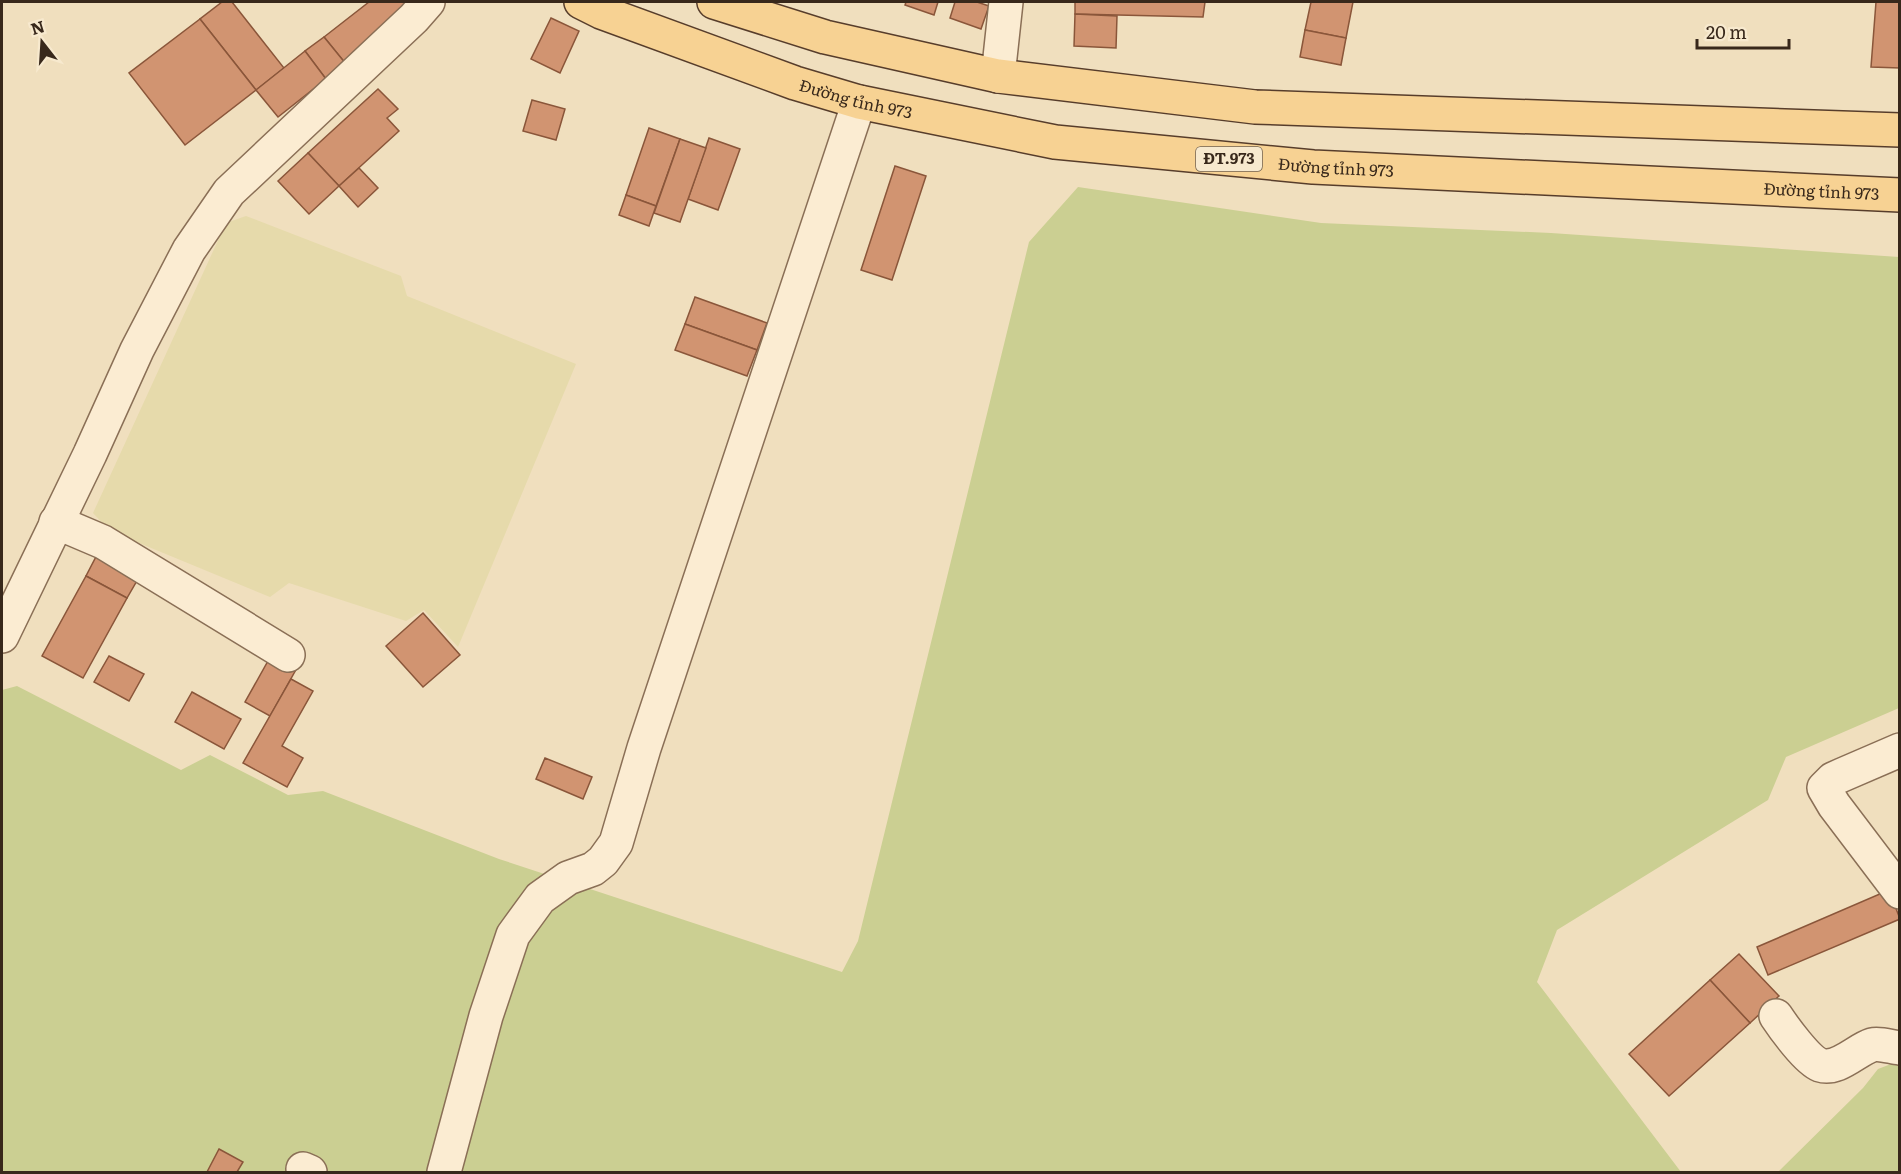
<svg xmlns="http://www.w3.org/2000/svg" width="1901" height="1174" viewBox="0 0 1901 1174" font-family="Literata,serif">
  <style>
    .farmland { fill: #e6daab }
    .green { fill: #cbcf92 }
    .building { fill: #d19471; stroke: #8a563a; stroke-width: 1.5 }
    .lines { fill: none; stroke-linecap: round; stroke-linejoin: round }
    .street-casing { stroke: #8a6f56; stroke-width: 36 }
    .primary-casing { stroke: #573d2b; stroke-width: 36 }
    .street { stroke: #fbecd2; stroke-width: 33 }
    .primary { stroke: #f7d293; stroke-width: 33 }
    .labels { text-anchor: middle; stroke-width: 4.5; stroke-linejoin: round; paint-order: stroke }
    .shield { fill: #f7e9ce; stroke: #716251; stroke-width: 1.5 }
    .shield-label { font-size: 15px; font-weight: bold; fill: #38281b }
    .street-label { font-size: 16px; fill: #38281b; stroke: #f7e9ce }
  </style>
  <rect width="100%" height="100%" fill="#f0dfbe"/>
  <!-- farmland -->
  <path class="farmland" d="M246 216 401 276 407 296 576 364 458 647 424 610 406 621 289 583 270 597 110 531 93 513 226 223Z"/>
  <!-- green -->
  <g class="green">
    <path d="M1078 187 1321 223 1551 233 1899 257V708L1786 757 1768 800 1557 930 1537 982 1681 1172H2V690L17 686 181 770 210 755 288 795 323 791 499 859 842 972 858 941 1029 242Z"/>
    <path d="M1899 1061V1172H1778L1863 1088 1878 1069Z"/>
  </g>
  <!-- building -->
  <g class="building">
    <path d="M222 2H232L284 68 256 90 200 19Z"/>
    <path d="M369 2H406L414 11 346 64 324 37Z"/>
    <path d="M906 2H938L934 15 905 5Z"/>
    <path d="M955 2H977L989 6 981 29 950 18Z"/>
    <path d="M1075 2H1205L1203 17 1075 14Z"/>
    <path d="M1311 2H1353L1346 38 1305 30Z"/>
    <path d="M1876 2H1900V68L1871 67Z"/>
    <path d="M1075 14 1117 16 1116 48 1074 46Z"/>
    <path d="M551 18 579 31 560 73 531 59Z"/>
    <path d="M200 19 256 90 185 145 129 73Z"/>
    <path d="M1305 30 1346 38 1341 65 1300 57Z"/>
    <path d="M324 37 346 64 326 79 305 51Z"/>
    <path d="M305 51 326 79 278 117 256 90Z"/>
    <path d="M378 89 398 109 387 118 399 131 339 186 308 153Z"/>
    <path d="M532 100 565 109 556 140 523 131Z"/>
    <path d="M649 128 680 139 656 206 626 195Z"/>
    <path d="M709 138 740 149 718 210 688 199Z"/>
    <path d="M680 139 706 148 680 222 654 213Z"/>
    <path d="M308 153 339 186 309 214 278 181Z"/>
    <path d="M895 166 926 176 892 280 861 270Z"/>
    <path d="M359 168 378 188 358 207 339 186Z"/>
    <path d="M626 195 656 206 649 226 619 215Z"/>
    <path d="M695 297 767 323 757 350 685 324Z"/>
    <path d="M685 324 757 350 747 376 675 350Z"/>
    <path d="M100 549 142 572 127 598 86 576Z"/>
    <path d="M86 576 127 598 83 678 42 656Z"/>
    <path d="M423 613 460 655 423 687 386 646Z"/>
    <path d="M273 652 298 666 270 716 245 702Z"/>
    <path d="M109 656 144 674 129 701 94 682Z"/>
    <path d="M291 679 313 691 282 746 303 758 287 787 243 763Z"/>
    <path d="M192 692 241 719 224 749 175 722Z"/>
    <path d="M545 758 592 777 583 799 536 779Z"/>
    <path d="M1889 890 1900 919 1768 975 1757 947Z"/>
    <path d="M1739 954 1779 996 1750 1023 1710 980Z"/>
    <path d="M1710 980 1750 1023 1669 1096 1629 1054Z"/>
    <path d="M219 1149 243 1162 237 1172H207Z"/>
  </g>
  <g class="lines">
    <!-- street casing -->
    <g class="street-casing">
      <g id="street">
        <path d="M998 76 1006 2"/>
        <path d="M56 522 103 542 288 655"/>
        <path d="M2 636 90 454 137 350 189 250 229 192 414 18 428 2"/>
        <path d="M1900 750 1842 775 1833 779 1824 788 1834 805 1900 892"/>
        <path d="M1776 1016C1784 1028 1807 1060 1820 1065 1838 1071 1856 1050 1872 1045 1880 1043 1891 1047 1900 1048"/>
        <path d="M303 1169 310 1172"/>
        <path d="M444 1172 486 1016 513 935 540 898 568 878 593 869 603 861 616 843 644 748 859 102"/>
      </g>
    </g>
    <!-- primary casing -->
    <g class="primary-casing">
      <g id="primary">
        <path id="s1" d="M581 2 601 12 795 83 859 102 1055 142 1313 167 1900 195"/>
        <path d="M714 2 825 37 998 76 1255 107 1900 130"/>
      </g>
    </g>
    <!-- street -->
    <use href="#street" class="street"/>
    <!-- primary -->
    <use href="#primary" class="primary"/>
  </g>
  <g class="labels">
    <!-- shield labels -->
    <rect class="shield" x="1196" y="147" width="66" height="24" rx="4.5"/>
    <g class="shield-label">
      <text x="1229" y="164">ĐT.973</text>
    </g>
    <!-- street labels -->
    <g class="street-label">
      <text dy="6" stroke="none"><textPath href="#s1" startOffset="292">Đường tỉnh 973</textPath></text>
      <text dy="6" stroke="none"><textPath href="#s1" startOffset="778">Đường tỉnh 973</textPath></text>
      <text dy="6" stroke="none"><textPath href="#s1" startOffset="1264">Đường tỉnh 973</textPath></text>
    </g>
  </g>
  <!-- border -->
  <rect width="1901" height="1174" fill="none" stroke="#38281b" stroke-width="6"/>
  <!-- north arrow -->
  <g transform="translate(42 42) rotate(343)" stroke="#f7e9ce" stroke-width="4.5" paint-order="stroke">
  <path d="M0-4.5L10 22L0 15L-10 22Z" fill="#38281b"/>
  <text y="-9" font-size="16" font-weight="bold" text-anchor="middle" fill="#38281b">N</text>
  </g>
  <!-- scale -->
  <path d="M1697 39v9h92v-9" fill="none" stroke="#38281b" stroke-width="3"/>
  <text x="1706" y="39" font-size="18" fill="#38281b" stroke="#f7e9ce" stroke-width="4.5" paint-order="stroke">20 m</text>
</svg>
